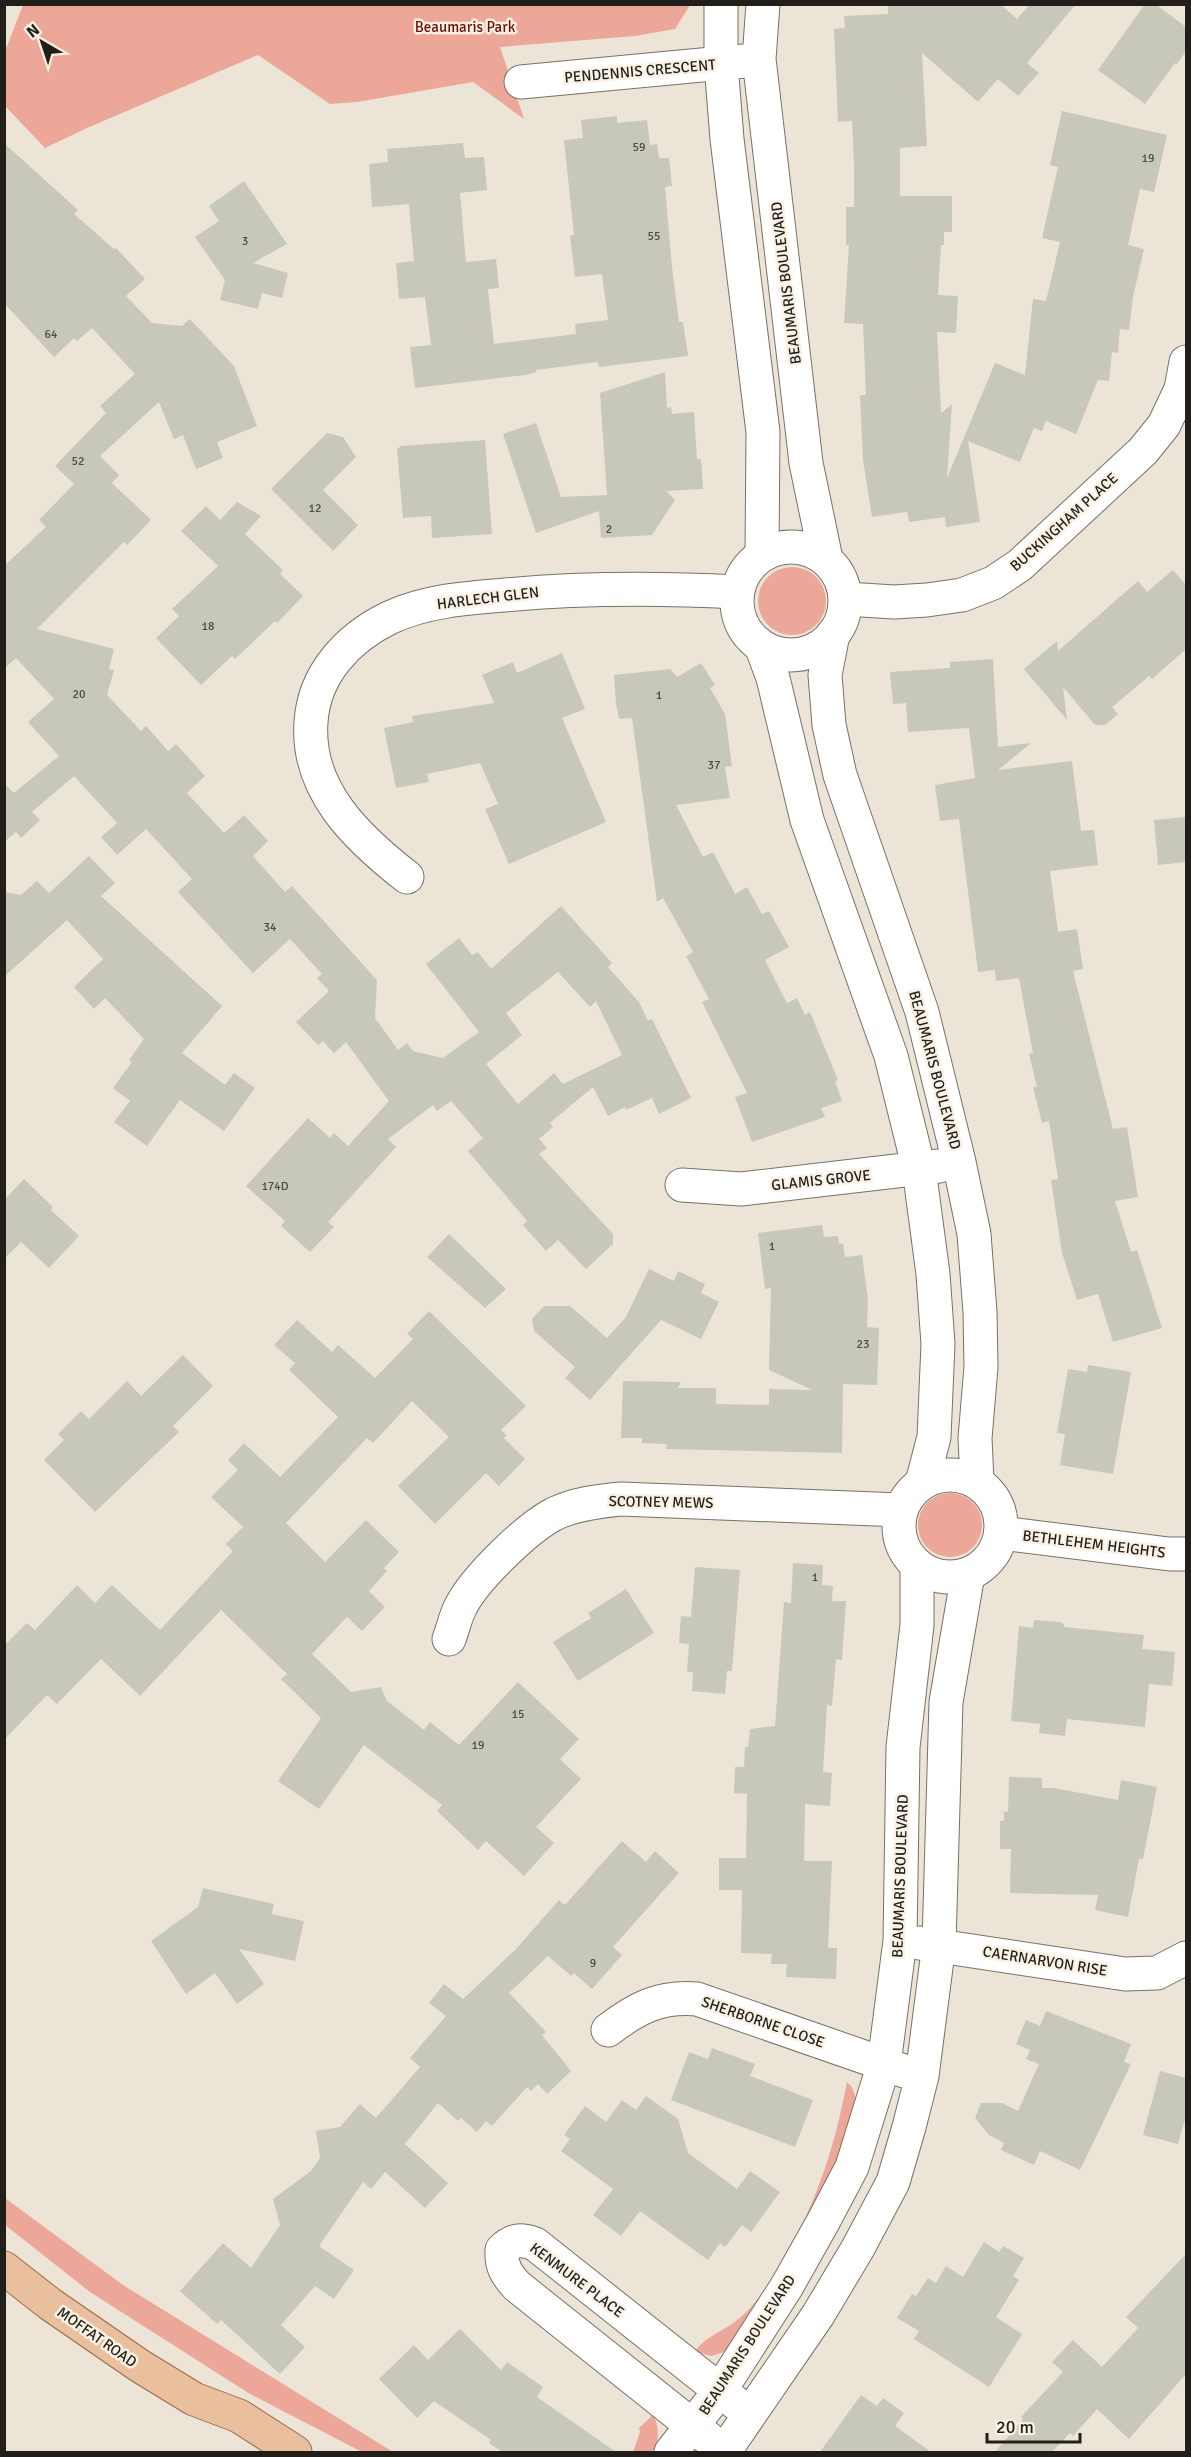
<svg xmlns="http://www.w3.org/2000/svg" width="1191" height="2457" viewBox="0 0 1191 2457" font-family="Signika,sans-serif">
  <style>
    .green { fill: #eca799 }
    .building { fill: #c7c8ba; fill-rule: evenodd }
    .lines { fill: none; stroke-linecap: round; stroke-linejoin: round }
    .minor-casing { stroke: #787165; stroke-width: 35 }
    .major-casing { stroke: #9a6b46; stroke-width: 35 }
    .minor { stroke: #fff; stroke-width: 33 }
    .major { stroke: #e9bf9e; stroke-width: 33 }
    .labels { text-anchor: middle; stroke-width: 5; stroke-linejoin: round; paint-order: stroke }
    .number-label { font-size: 12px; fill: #4b4942 }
    .park-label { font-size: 15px; fill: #760b00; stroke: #f9f2e4 }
    .street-label { font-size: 15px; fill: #221f1a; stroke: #f9f2e4 }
  </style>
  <rect width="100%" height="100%" fill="#ece5d7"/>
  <!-- green -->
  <g class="green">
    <path d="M23 5H690L675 29 635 36 500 47 524 119 473 82 357 102 330 104 258 55 87 128 45 148 5 106 4 54Z"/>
    <circle cx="792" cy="601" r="34"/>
    <circle cx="950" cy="1525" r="32"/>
    <path d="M847 2082 852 2087 856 2099 843 2150 811 2219 806 2216C826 2173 838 2129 847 2082Z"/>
    <path d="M5 2198 123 2285 393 2452H362L250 2394 90 2292 5 2225Z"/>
    <path d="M790 2257 728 2351 711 2356 695 2352C703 2338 723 2331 736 2321 758 2304 771 2278 790 2257Z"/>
    <path d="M654 2414C658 2427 661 2441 652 2452H633L640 2432 639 2428Z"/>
  </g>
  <!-- building -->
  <g class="building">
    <path d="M888 4H1000L1017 19 1030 4H1076L1027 63 1039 73 1018 96 998 79 978 102 922 53 927 146 900 148V196H952V232H944V245H941L938 295 958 296 956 333 937 332 941 413 952 404 947 478 995 363 1025 375 1033 299 1046 301 1060 242 1042 238 1058 167 1050 165 1062 111 1167 135 1154 192 1140 189 1128 245 1144 249 1133 297 1129 330 1120 329 1118 353 1112 352 1109 381 1098 380 1076 434 1046 421 1042 431 1034 428 1020 462 968 441 980 522 946 527 945 517 909 522 907 512 872 517 863 460 860 395H866L863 324 844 323 849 245H846V207H854V166L852 121 838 122 834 29 845 28 844 16 888 14Z"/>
    <path d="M1145 4H1155L1186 27V51L1177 64 1175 63 1145 104 1098 70Z"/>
    <path d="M617 116V123L647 120 650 145 657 144 659 158H669L672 186 665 187 672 267 679 322H683L688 356 599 367 598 362 536 370V372L526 375 415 388 410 347 431 345 425 297 399 299 396 263 414 261 409 204 372 207 369 164 388 162 387 149 463 143 465 158 484 157 487 190 460 193 466 262 496 259 499 288 488 289 494 344 576 334 575 324 608 320 602 274 575 277 570 235H574L564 140 583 138 581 120Z"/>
    <path d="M4 143 78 210 74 214 114 249 116 248 145 279 126 296 152 323 182 326 190 319 234 366 257 426 217 442 223 458 196 469 183 435 174 439 159 402 100 456 119 475 112 483 151 520 127 545 124 542 37 629 114 649 109 669 114 670 107 695 141 731 146 726 168 751 176 744 205 776 187 793 224 833 244 815 268 841 253 856 285 892 292 886 377 980 375 1018 398 1050 407 1043 413 1051 443 1058 479 1032 426 964 459 938 472 955 478 952 491 969 561 906 612 963 608 967 639 1002 648 1021 652 1019 691 1098 659 1114 652 1098 626 1110 625 1107 608 1116 593 1087 550 1123 553 1127 539 1139 547 1148 539 1154 613 1234V1244L586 1269 558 1240 546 1251 523 1225 527 1221 468 1151 483 1138 451 1101 437 1111 433 1105 388 1139 396 1147 328 1222 334 1227 310 1252 281 1226 285 1221 246 1186 308 1118 330 1138 334 1133 348 1146 389 1101 346 1042 334 1053 323 1041 318 1045 296 1022 329 991 317 978 322 974 290 939 253 973 178 892 192 879 146 829 117 855 101 837 117 823 74 776 32 812 40 820 21 838 16 832 4 842V783L14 793 59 756 28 722 54 699 16 658 4 669V566L46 527 39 520 74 484 55 466 106 413 100 406 135 374 92 328 77 341 74 338 54 357 4 303ZM558 972 590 1007 596 1001 622 1055 563 1084 554 1073 518 1104 486 1064 522 1035 506 1013Z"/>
    <path d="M244 181 287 244 253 263 288 273 282 298 262 293 258 309 220 300 225 280 195 237 219 221 209 206Z"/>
    <path d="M665 372 667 408 671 407 672 414 694 412 697 459H701L703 489 666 491 675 500 652 535 601 538 599 511 536 533 503 434 536 423 561 497 607 495 600 393Z"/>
    <path d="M327 433 343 437 356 457 323 490 358 525 333 551 271 489Z"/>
    <path d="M485 440 492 534 432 538 431 516 403 518 397 449 401 446Z"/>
    <path d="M237 502 261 516 245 534 283 570 280 574 303 596 277 623 275 621 235 659 232 656 201 685 156 638 179 616 172 609 218 566 181 531 206 506 220 520Z"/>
    <path d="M1173 570 1186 585V649L1152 679 1149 676 1112 707 1118 714 1105 725H1095L1063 687 1067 720 1024 669 1057 641 1058 651 1138 581 1147 592Z"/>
    <path d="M562 653 585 709 562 718 606 822 509 864 485 809 498 804 480 763 427 774 429 782 396 788 384 728 413 722 412 716 494 703 482 675 513 662 517 673Z"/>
    <path d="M993 659 998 747 1031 743 998 770 1072 761 1081 831 1094 830 1098 865 1050 871 1058 932 1077 929 1083 969 1073 971 1113 1129 1127 1127 1138 1197 1115 1201 1131 1252 1137 1250 1162 1328 1113 1342 1098 1294 1077 1300 1062 1253 1051 1180 1058 1179 1049 1121 1042 1123 1033 1087H1037L1029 1054 1033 1053 1019 978 996 981 995 970 978 972 959 819 940 821 935 785 975 778 969 728 908 732 906 703 893 704 890 672 950 668V662Z"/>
    <path d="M701 663 715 685 710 688 725 714 732 766 725 767 730 798 676 805 703 857 713 852 735 894 747 887 762 914 769 911 789 947 765 960 787 1003 797 998 805 1015 810 1012 838 1080 835 1081 842 1101 821 1108 825 1117 752 1142 735 1097 747 1093 702 1002 709 999 686 956 693 952 663 898 657 902 632 718 619 719 616 704 614 675 670 669 677 677Z"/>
    <path d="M1186 817V862L1158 865 1154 820Z"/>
    <path d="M89 856 115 883 101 896 222 1006 182 1053 225 1085 234 1073 255 1088 224 1131 180 1100 147 1146 114 1122 130 1101 113 1088 132 1062 129 1060 144 1039 105 998 94 1009 74 987 103 959 67 920 4 977V892L21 895 37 881 49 893Z"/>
    <path d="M24 1179 53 1207 51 1210 79 1236 49 1268 21 1242 4 1259V1200Z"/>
    <path d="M822 1225 824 1237 838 1236 839 1244 843 1243 845 1257 862 1255 868 1300 867 1327 879 1328 877 1385 843 1384 842 1453 666 1449 667 1444 642 1443V1438H621L623 1381 681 1382 678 1388H716V1404L769 1405V1389L812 1390 769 1370 771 1288 765 1289 758 1233Z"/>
    <path d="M449 1234 506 1289 485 1308 427 1257Z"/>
    <path d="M649 1269 674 1281 678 1271 705 1284 701 1293 719 1302 701 1339 661 1320 590 1400 565 1378 575 1367 534 1331 532 1319 544 1306H570L607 1338 626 1317Z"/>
    <path d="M429 1311 526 1406 501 1430 507 1436 504 1438 525 1459 499 1486 486 1473 435 1524 398 1486 449 1437 412 1401 373 1443 367 1438 286 1523 325 1562 366 1520 399 1552 384 1568 387 1571 369 1591 385 1607 362 1631 347 1617 312 1654 351 1692 381 1687 387 1701 424 1730 430 1722 459 1745 518 1682 579 1739 560 1759 581 1779 536 1827 554 1843 524 1876 486 1841 478 1850 437 1811 442 1805 364 1745 319 1809 278 1781 321 1718 281 1679 287 1674 221 1610 140 1696 101 1659 57 1704 47 1695 4 1740V1646L27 1623 35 1630 77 1585 95 1603 112 1585 160 1630 233 1551 226 1544 243 1527 211 1497 238 1470 228 1460 244 1443 280 1477 338 1417 289 1370 295 1363 274 1345 297 1320 332 1352 338 1345 375 1378 413 1339 407 1334Z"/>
    <path d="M183 1355 213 1386 173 1426 179 1432 95 1512 44 1460 64 1440 58 1434 81 1411 89 1419 127 1381 141 1396Z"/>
    <path d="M1088 1365 1131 1372 1113 1474 1060 1465 1065 1434 1057 1433 1068 1369 1087 1372Z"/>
    <path d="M793 1563 823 1565 822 1585 833 1586 832 1601H846L842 1660 836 1659 832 1706 827 1705 823 1772 832 1773 830 1806 805 1804 804 1861H832L828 1948H837L836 1979 786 1977 787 1964H771L772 1954 741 1953 742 1890H719V1858H746L747 1794 734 1793 735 1767H744L745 1747H748L750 1729 775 1726 784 1602 791 1603Z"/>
    <path d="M695 1567 740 1570 732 1671H727L725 1694 692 1691 693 1672H687L689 1644 679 1643 681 1616 691 1617Z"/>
    <path d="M626 1589 654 1633 578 1681 553 1642 591 1618 588 1613Z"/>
    <path d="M1034 1620 1060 1622 1064 1624V1627L1144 1635 1142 1649 1175 1652 1172 1686 1149 1684 1145 1727 1067 1719 1065 1736 1039 1733 1040 1724 1011 1721 1019 1626 1033 1628Z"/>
    <path d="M1009 1777 1042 1778V1788H1054L1118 1800 1121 1780 1157 1787 1143 1859H1139L1128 1917 1095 1910 1098 1895 1010 1893 1011 1849H1000V1821H1004V1811L1008 1812Z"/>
    <path d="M622 1841 646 1862 655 1851 679 1873 613 1947 622 1955 592 1989 574 1973 571 1976 548 1956 509 1993 546 2032 542 2035 571 2071 547 2094 538 2084 531 2091 527 2087 492 2126 486 2121 477 2132 461 2118 458 2121 438 2103 405 2144 448 2183 425 2208 385 2172 371 2189 363 2182 319 2246 354 2270 334 2299 315 2286 281 2325 305 2347 280 2374 221 2320 217 2324 180 2291 223 2243 251 2268 280 2225 273 2199 311 2171 320 2158 316 2131 340 2127 360 2104 376 2118 420 2067 410 2058 446 2016 429 2003 444 1984 463 1999 516 1949 559 1900 565 1905Z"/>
    <path d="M203 1888 274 1904 272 1914 304 1921 295 1961 239 1949 264 1984 237 2004 215 1973 186 1994 151 1941 198 1907Z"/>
    <path d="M1046 2011 1131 2044 1124 2062 1131 2064 1080 2170 1040 2151 1034 2165 1001 2150 1004 2143 989 2135 975 2118 981 2103H1002L1018 2111 1039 2064 1026 2059 1030 2050 1016 2044 1026 2020 1040 2026Z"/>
    <path d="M712 2048 755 2064 750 2076 813 2100 795 2147 671 2100 689 2052 708 2059Z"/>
    <path d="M1160 2071 1186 2078V2121L1184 2122 1178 2144 1143 2135Z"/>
    <path d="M646 2096 678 2119 688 2153 737 2189 750 2171 780 2192 751 2232 742 2225 725 2247 720 2243 708 2260 640 2211 621 2236 593 2215 613 2189 561 2151 570 2139 564 2135 585 2106 606 2122 622 2100 636 2110Z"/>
    <path d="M984 2242 999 2252 1003 2246 1024 2258 1013 2276 1019 2280 996 2317 1022 2334 989 2387 914 2339 919 2331 897 2318 912 2294 916 2296 928 2278 936 2283 946 2266 963 2277Z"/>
    <path d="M1186 2254V2374L1129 2439 1097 2409 1073 2436 1070 2433 1052 2452H995L1023 2419 1021 2417 1063 2372 1052 2362 1073 2340 1102 2367 1138 2328 1126 2317Z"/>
    <path d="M460 2329 501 2370 507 2362 543 2387 537 2397 616 2452H502L489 2443 491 2440 434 2401 417 2418 379 2379 414 2345 428 2360Z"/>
    <path d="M861 2395 877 2406 883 2398 904 2413 895 2426 931 2452H820Z"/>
  </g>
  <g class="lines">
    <!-- minor casing -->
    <g class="minor-casing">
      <g id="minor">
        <path d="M721 4V64L727 139 763 432 762 555"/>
        <path d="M763 4 759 59 806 463 826 559"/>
        <path d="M521 82 744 61"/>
        <circle cx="791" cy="601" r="54"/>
        <path d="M846 599 894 602 927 600 962 595 993 583 1020 565 1143 451 1164 425 1181 389 1186 362"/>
        <path d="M833 634 825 675 829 725 840 775 922 1012 959 1162 974 1234 980 1312 981 1367 975 1438 977 1482"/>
        <path d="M762 648 773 678 807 820 891 1056 919 1169 933 1274 938 1344 934 1437 922 1483"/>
        <path d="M407 877C357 838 306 790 311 722 314 674 348 638 389 618 425 601 466 598 505 595 582 588 660 588 737 592"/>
        <path d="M682 1185 741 1189 939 1166"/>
        <circle cx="950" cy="1526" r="51"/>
        <path d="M1001 1533 1169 1554H1186"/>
        <path d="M449 1639C453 1629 455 1618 460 1608 473 1580 526 1529 554 1514 575 1504 598 1501 621 1499L901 1510"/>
        <path d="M919 1943 1125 1974 1157 1973 1186 1958"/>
        <path d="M608 2030C637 2008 659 1996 697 1999L904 2071"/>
        <path d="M709 2439 517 2286C506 2274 501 2266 502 2250 513 2239 521 2239 535 2244L737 2404"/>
        <path d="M671 2452 719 2392 787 2286 823 2222 852 2167 884 2064 900 1941 903 1747 917 1625V1565"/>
        <path d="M724 2452 818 2315 858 2248 893 2182 909 2127 922 2076 939 1944 946 1702 968 1574"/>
      </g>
    </g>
    <!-- major casing -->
    <g class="major-casing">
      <path id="major" d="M4 2268 50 2304 140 2366 194 2399 239 2416 295 2452"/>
    </g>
    <!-- minor -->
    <use href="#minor" class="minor"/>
    <!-- major -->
    <use href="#major" class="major"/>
  </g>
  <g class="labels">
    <!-- number labels -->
    <g class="number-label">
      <text x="639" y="151">59</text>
      <text x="1148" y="162">19</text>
      <text x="654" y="240">55</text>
      <text x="245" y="245">3</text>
      <text x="51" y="338">64</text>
      <text x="78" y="465">52</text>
      <text x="315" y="512">12</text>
      <text x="609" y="533">2</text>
      <text x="208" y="630">18</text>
      <text x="79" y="698">20</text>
      <text x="659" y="699">1</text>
      <text x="714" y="769">37</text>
      <text x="270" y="931">34</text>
      <text x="275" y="1190">174D</text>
      <text x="772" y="1250">1</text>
      <text x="863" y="1348">23</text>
      <text x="815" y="1581">1</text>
      <text x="518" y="1718">15</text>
      <text x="478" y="1749">19</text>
      <text x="593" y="1967">9</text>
    </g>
    <!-- park labels -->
    <g class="park-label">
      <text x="465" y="32">Beaumaris Park</text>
    </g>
    <!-- street labels -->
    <g class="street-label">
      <text transform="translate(640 71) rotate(-5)" y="5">PENDENNIS CRESCENT</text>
      <text transform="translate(786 283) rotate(-97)" y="5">BEAUMARIS BOULEVARD</text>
      <text transform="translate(1064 522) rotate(-42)" y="5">BUCKINGHAM PLACE</text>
      <text transform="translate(488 598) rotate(-7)" y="5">HARLECH GLEN</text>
      <text transform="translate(935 1070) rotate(75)" y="5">BEAUMARIS BOULEVARD</text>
      <text transform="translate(821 1180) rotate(-6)" y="5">GLAMIS GROVE</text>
      <text transform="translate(661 1502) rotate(1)" y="5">SCOTNEY MEWS</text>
      <text transform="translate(1094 1544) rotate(7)" y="5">BETHLEHEM HEIGHTS</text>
      <text transform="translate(900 1876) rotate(-88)" y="5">BEAUMARIS BOULEVARD</text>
      <text transform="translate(1045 1961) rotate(9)" y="5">CAERNARVON RISE</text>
      <text transform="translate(763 2022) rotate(19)" y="5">SHERBORNE CLOSE</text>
      <text transform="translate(577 2280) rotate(37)" y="5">KENMURE PLACE</text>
      <text transform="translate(97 2337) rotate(35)" y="5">MOFFAT ROAD</text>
      <text transform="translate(747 2345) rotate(-57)" y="5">BEAUMARIS BOULEVARD</text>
    </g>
  </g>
  <!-- border -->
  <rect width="1191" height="2457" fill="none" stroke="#221f1a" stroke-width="12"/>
  <!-- north arrow -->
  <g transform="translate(42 42) rotate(321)" stroke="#f9f2e4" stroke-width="4.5" paint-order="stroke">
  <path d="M0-4.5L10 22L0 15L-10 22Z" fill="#221f1a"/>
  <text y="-9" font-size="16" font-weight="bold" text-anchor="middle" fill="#221f1a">N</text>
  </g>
  <!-- scale -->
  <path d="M987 2433v9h93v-9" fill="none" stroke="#221f1a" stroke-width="3"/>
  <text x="996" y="2433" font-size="18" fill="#221f1a" stroke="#f9f2e4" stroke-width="4.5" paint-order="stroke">20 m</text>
</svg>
